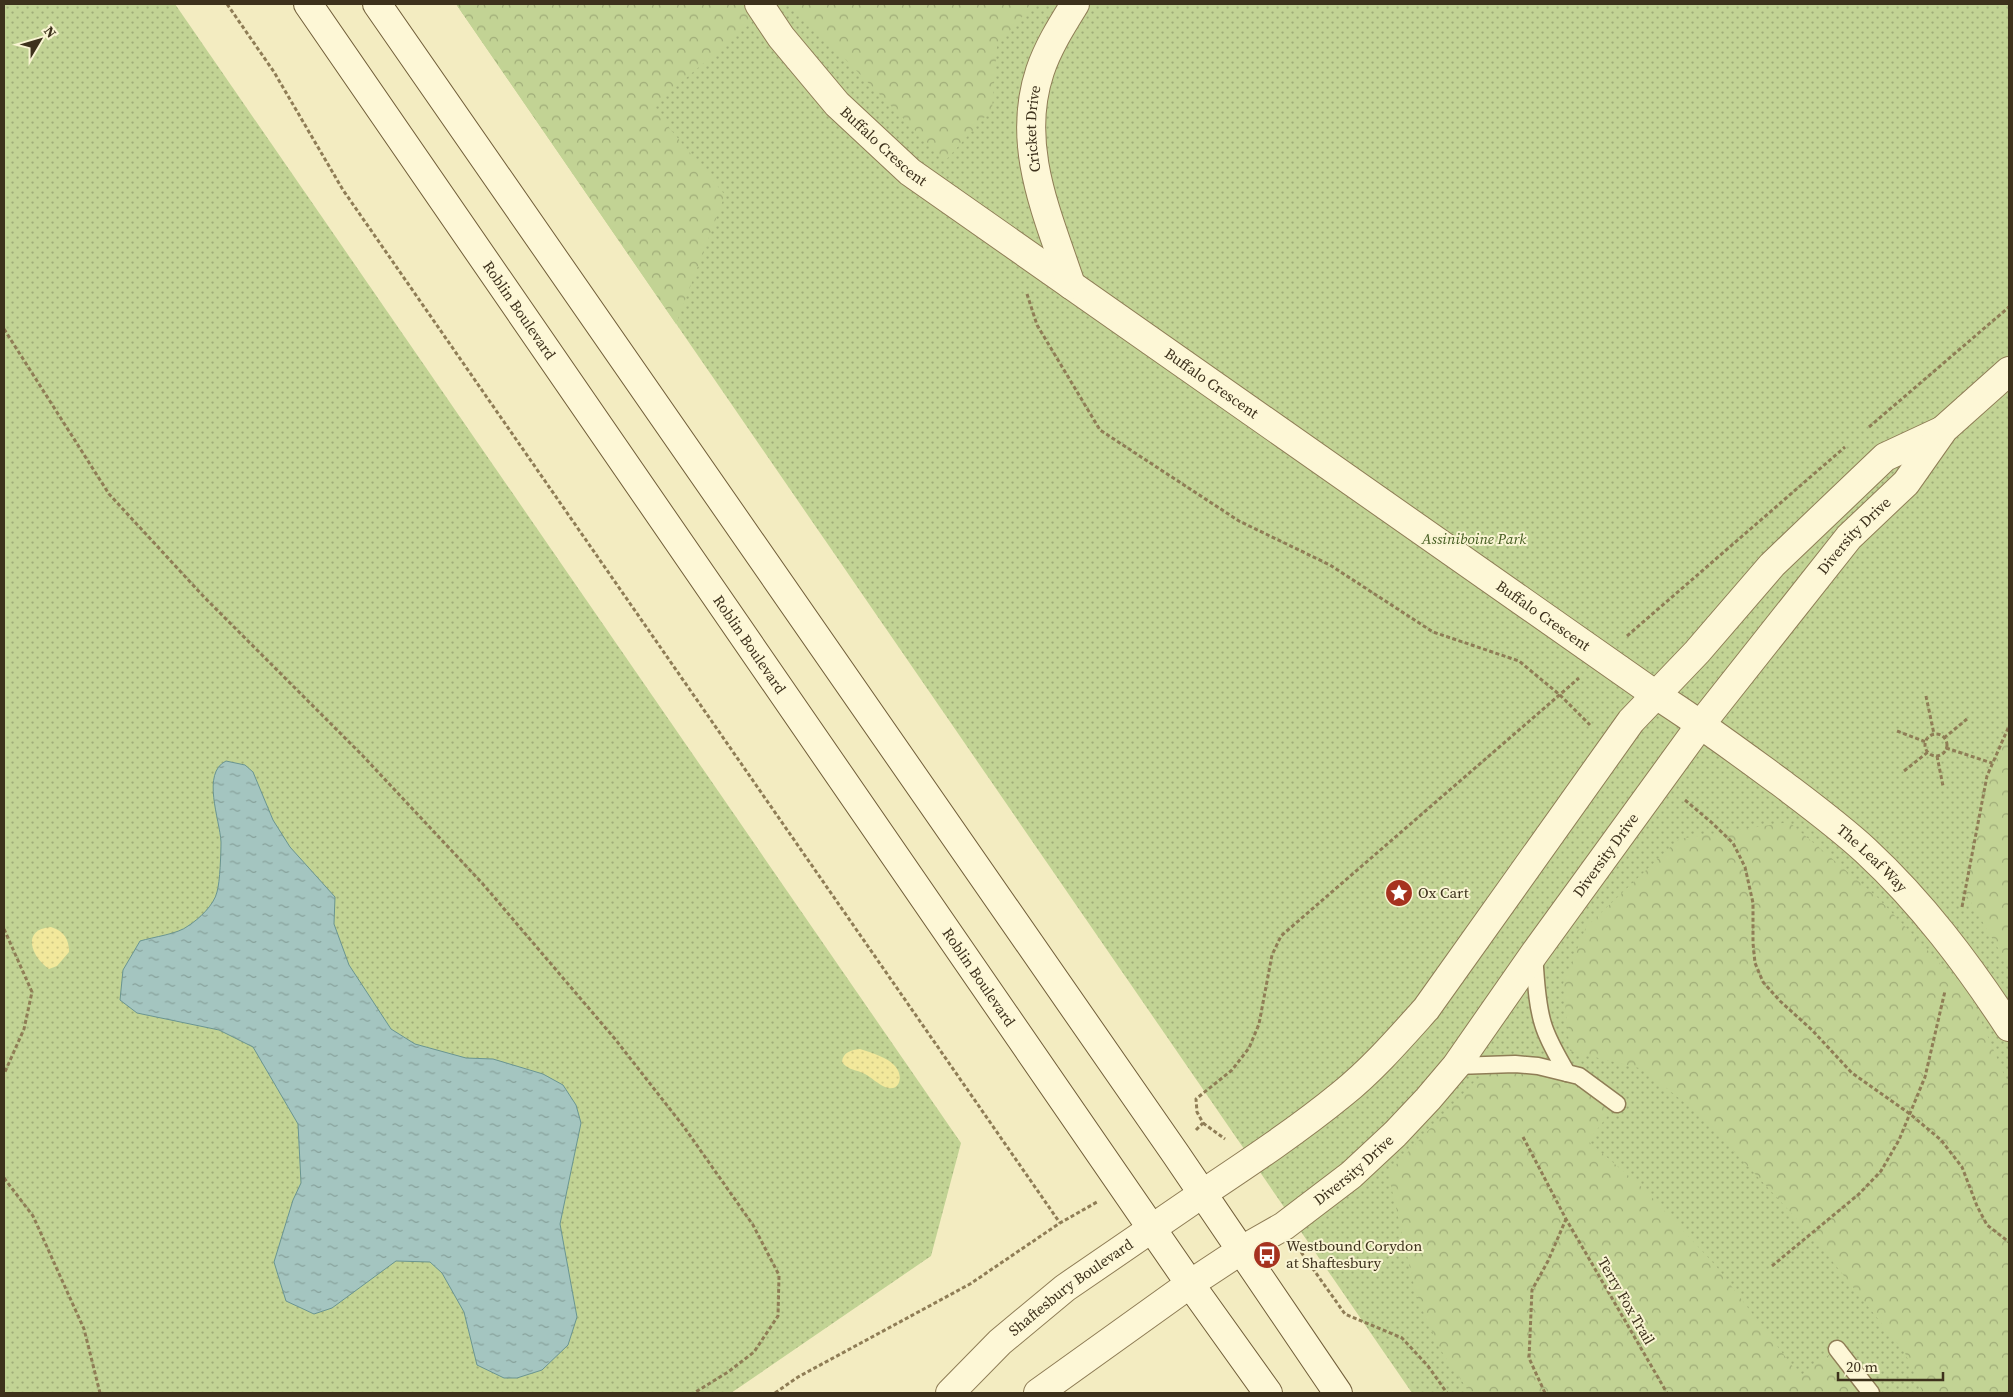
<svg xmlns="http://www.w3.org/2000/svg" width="2013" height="1397" viewBox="0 0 2013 1397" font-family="'Source Serif 4',serif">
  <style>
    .grass { fill: url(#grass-dots) }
    .forest { fill: url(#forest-crowns) }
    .sand { fill: url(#sand-dots) }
    .water { fill: url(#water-ripples); stroke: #6a9591 }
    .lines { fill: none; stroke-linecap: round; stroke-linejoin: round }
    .service-casing { stroke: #8f7d56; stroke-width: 19 }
    .minor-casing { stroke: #8f7d56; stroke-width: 30 }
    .tertiary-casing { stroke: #8f7d56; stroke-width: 30 }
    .secondary-casing { stroke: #715e39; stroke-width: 30 }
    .path { stroke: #8f7d56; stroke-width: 3; stroke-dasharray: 4 2.5; stroke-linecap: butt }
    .service { stroke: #fdf7d6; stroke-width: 16 }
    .minor { stroke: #fdf7d6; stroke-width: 28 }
    .tertiary { stroke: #fdf7d6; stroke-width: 28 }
    .secondary { stroke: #fdf7d6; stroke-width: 28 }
    .labels { text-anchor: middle; stroke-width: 4; stroke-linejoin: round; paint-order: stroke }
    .street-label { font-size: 15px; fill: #3d311c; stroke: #f9f4d2 }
    .park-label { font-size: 15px; font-style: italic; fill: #445c20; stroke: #f9f4d2 }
    .poi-label { font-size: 15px; fill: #3d311c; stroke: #f9f4d2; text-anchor: start }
  </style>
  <defs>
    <pattern id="grass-dots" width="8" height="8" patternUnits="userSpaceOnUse" patternTransform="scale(1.25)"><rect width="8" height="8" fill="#c2d394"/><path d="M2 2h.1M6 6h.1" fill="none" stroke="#9fac78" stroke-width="1.8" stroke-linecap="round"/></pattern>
    <pattern id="forest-crowns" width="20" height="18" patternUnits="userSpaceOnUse" patternTransform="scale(1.25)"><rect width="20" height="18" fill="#c2d394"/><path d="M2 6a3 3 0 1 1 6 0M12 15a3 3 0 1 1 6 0" fill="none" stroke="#9fac78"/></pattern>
    <pattern id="sand-dots" width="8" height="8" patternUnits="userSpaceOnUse" patternTransform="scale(1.25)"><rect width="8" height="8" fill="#f2e89b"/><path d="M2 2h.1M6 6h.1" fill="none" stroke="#d0c785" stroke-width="1.8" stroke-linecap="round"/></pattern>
    <pattern id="water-ripples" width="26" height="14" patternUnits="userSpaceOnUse" patternTransform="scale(1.25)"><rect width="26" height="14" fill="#a4c5c0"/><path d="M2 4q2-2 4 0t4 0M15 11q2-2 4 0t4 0" fill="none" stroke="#87a19b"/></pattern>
  </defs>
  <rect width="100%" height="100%" fill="#f3ecc1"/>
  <!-- grass -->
  <g class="grass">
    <path d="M4 4H175L961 1143 931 1256 731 1393H4Z"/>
    <path d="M456 4H2009V1393H1412Z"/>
  </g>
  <!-- forest -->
  <g class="forest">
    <path d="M456 4H773L652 107 725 195 676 324Z"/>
    <path d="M791 4H1033L997 46 992 109 945 161Z"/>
    <path d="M2009 726V967L1965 892 1987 776Z"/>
    <path d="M1789 822 1877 897 1970 995 2009 1086V1393H1923L1905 1353 1810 1233 1701 1116 1643 1069 1570 1051 1563 984 1586 927 1679 839Z"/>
    <path d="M1515 1064 1579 1076 1617 1104 1588 1141 1645 1190 1716 1266 1800 1376 1837 1349 1860 1393H1470L1440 1349 1417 1298 1388 1173 1477 1079Z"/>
  </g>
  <!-- sand -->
  <g class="sand">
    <path d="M51 927C64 931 69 939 69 952L57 966 49 969C31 957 21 929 51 927Z"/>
    <path d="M860 1049C872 1053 887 1057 895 1066 904 1076 900 1093 885 1087 878 1084 872 1078 865 1074 856 1069 849 1071 842 1062 843 1052 851 1050 860 1049Z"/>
  </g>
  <!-- water -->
  <path class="water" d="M226 761 245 765 253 772 273 820 290 847 335 897 334 924 349 965 391 1029 415 1044 466 1058 493 1059 543 1074 563 1085 576 1105 581 1123 560 1224 577 1317 568 1345 542 1370 517 1378H504L477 1365 464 1312 442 1273 430 1262 396 1261 332 1308 314 1314 286 1301 274 1262 293 1200 301 1183 298 1124 253 1047 219 1030 137 1013 120 1000 123 970 140 941C153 937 178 934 188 926 199 919 214 905 217 892 220 882 221 853 221 842 220 820 201 773 226 761Z"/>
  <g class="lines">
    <!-- service casing -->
    <g class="service-casing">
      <g id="service">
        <path d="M1534 954C1536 977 1536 1001 1543 1024 1548 1041 1558 1057 1567 1073"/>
        <path d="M1456 1066 1515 1064 1538 1066 1579 1076 1617 1104"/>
        <path d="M1837 1349 1871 1393"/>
      </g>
    </g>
    <!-- minor casing -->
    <g class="minor-casing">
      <g id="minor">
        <path id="s1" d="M759 4 781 37 837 104 910 172 1656 695C1699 722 1739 752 1780 782 1809 804 1839 826 1866 851 1922 903 1967 963 2009 1027"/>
        <path id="s2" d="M1071 285C1048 215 1015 146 1040 71 1048 47 1062 25 1075 4"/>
        <path d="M1202 1194C1250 1162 1298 1130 1342 1094 1373 1069 1399 1039 1426 1009L1631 721 1697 652 1772 565 1885 457 1943 430"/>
        <path id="s3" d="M1240 1251 1284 1226 1351 1175 1395 1134 1428 1099 1456 1066 1534 954 1701 724 1849 537 1906 483 1944 429 2009 371"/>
      </g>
    </g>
    <!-- tertiary casing -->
    <g class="tertiary-casing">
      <g id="tertiary">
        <path id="s4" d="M950 1393 1000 1342 1065 1288 1202 1194"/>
        <path d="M1038 1393 1190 1284 1240 1251"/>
      </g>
    </g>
    <!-- secondary casing -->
    <g class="secondary-casing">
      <g id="secondary">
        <path id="s5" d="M308 4 1190 1284 1268 1393"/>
        <path d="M377 4 1175 1153 1338 1393"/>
      </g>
    </g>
    <!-- path -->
    <g class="path">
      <path d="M227 4 274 72 343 190 1060 1223"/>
      <path d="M1027 294 1037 325 1100 430 1239 521 1330 565 1433 632 1519 661 1560 695 1590 725"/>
      <path d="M4 329 109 494 204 597 362 755 482 883 615 1039 684 1127 753 1225 779 1275 778 1316 754 1352 728 1372 694 1393"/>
      <path d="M1869 427 2009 307"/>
      <path d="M1627 636 1845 447"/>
      <path d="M1926 696 1934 734"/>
      <path d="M1897 731 1926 742"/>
      <circle cx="1936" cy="745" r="11"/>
      <path d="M1944 738 1967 719"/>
      <path d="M1946 748 1992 763"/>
      <path d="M1937 756 1943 786"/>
      <path d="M1904 771 1928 752"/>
      <path d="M1685 800 1711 822 1733 843 1745 867 1753 903V943L1755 963 1763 982 1780 1001 1812 1030 1852 1073 1910 1114 1941 1140 1962 1167 1977 1206 1987 1225 2009 1242"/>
      <path d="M1962 907 1987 776 2009 726"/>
      <path d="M4 929 32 992 24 1029 4 1074"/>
      <path d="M1203 1123 1225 1139"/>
      <path d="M1196 1130 1203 1123 1197 1112 1196 1099 1232 1070 1249 1048 1259 1024 1272 955 1281 936 1579 678"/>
      <path d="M1523 1137 1566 1219 1667 1393"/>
      <path d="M4 1178 33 1216 84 1329 100 1393"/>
      <path d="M1301 1252 1345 1314 1402 1338 1428 1366 1447 1393"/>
      <path d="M1772 1266 1859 1194 1881 1171 1899 1140 1925 1077 1945 991"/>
      <path d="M775 1393 798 1377 970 1284 1060 1223 1097 1202"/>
      <path d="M1545 1393 1529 1358 1532 1290 1548 1261 1566 1219"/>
    </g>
    <!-- service -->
    <use href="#service" class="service"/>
    <!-- minor -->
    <use href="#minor" class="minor"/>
    <!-- tertiary -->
    <use href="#tertiary" class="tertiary"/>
    <!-- secondary -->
    <use href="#secondary" class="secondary"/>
  </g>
  <!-- icons -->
  <defs>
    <g id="sight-disc" transform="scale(1.4375)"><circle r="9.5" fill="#a6321f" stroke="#f9f4d2"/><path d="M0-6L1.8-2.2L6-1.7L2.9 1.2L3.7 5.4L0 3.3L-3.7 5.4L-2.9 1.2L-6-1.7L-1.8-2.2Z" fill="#fff"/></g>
    <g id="bus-disc" transform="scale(1.4375)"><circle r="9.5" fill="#a6321f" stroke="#f9f4d2"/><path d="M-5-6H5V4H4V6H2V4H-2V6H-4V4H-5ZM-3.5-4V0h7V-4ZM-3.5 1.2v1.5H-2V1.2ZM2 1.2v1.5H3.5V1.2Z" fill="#fff"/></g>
  </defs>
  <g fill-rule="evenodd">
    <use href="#sight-disc" x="1399" y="893"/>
    <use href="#bus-disc" x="1267" y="1255"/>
  </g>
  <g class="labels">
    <!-- street labels -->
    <g class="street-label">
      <text dy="5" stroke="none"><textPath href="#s2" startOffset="162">Cricket Drive</textPath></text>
      <text dy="5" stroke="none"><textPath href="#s1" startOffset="190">Buffalo Crescent</textPath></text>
      <text dy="5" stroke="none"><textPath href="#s5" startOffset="372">Roblin Boulevard</textPath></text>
      <text dy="5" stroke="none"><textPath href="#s1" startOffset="595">Buffalo Crescent</textPath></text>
      <text dy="5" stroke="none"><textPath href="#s3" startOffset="950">Diversity Drive</textPath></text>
      <text dy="5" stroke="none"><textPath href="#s1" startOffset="1000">Buffalo Crescent</textPath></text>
      <text dy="5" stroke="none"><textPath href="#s5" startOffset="778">Roblin Boulevard</textPath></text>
      <text dy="5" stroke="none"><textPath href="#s3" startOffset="545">Diversity Drive</textPath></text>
      <text dy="5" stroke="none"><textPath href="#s1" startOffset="1409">The Leaf Way</textPath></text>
      <text dy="5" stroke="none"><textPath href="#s5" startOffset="1182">Roblin Boulevard</textPath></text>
      <text dy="5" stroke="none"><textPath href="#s3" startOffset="140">Diversity Drive</textPath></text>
      <text dy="5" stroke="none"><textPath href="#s4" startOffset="161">Shaftesbury Boulevard</textPath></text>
      <text transform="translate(1626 1301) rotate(60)" y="5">Terry Fox Trail</text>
    </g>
    <!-- park labels -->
    <g class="park-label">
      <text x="1474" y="544">Assiniboine Park</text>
    </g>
    <!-- poi labels -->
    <g class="poi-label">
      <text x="1418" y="898">Ox Cart</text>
      <text x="1286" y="1251">Westbound Corydon<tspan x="1286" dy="17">at Shaftesbury</tspan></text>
    </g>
  </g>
  <!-- border -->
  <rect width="2013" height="1397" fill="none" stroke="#3d311c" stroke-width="10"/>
  <!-- north arrow -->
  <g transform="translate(40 40) rotate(52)" stroke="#f9f4d2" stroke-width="4" paint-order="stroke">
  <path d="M0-4L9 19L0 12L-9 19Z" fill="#3d311c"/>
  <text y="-8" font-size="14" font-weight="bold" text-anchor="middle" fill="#3d311c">N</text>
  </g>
  <!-- scale -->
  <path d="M1838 1372v8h105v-8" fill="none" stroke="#3d311c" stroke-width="2.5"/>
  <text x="1846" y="1372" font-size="15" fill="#3d311c" stroke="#f9f4d2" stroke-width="4" paint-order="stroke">20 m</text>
</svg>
